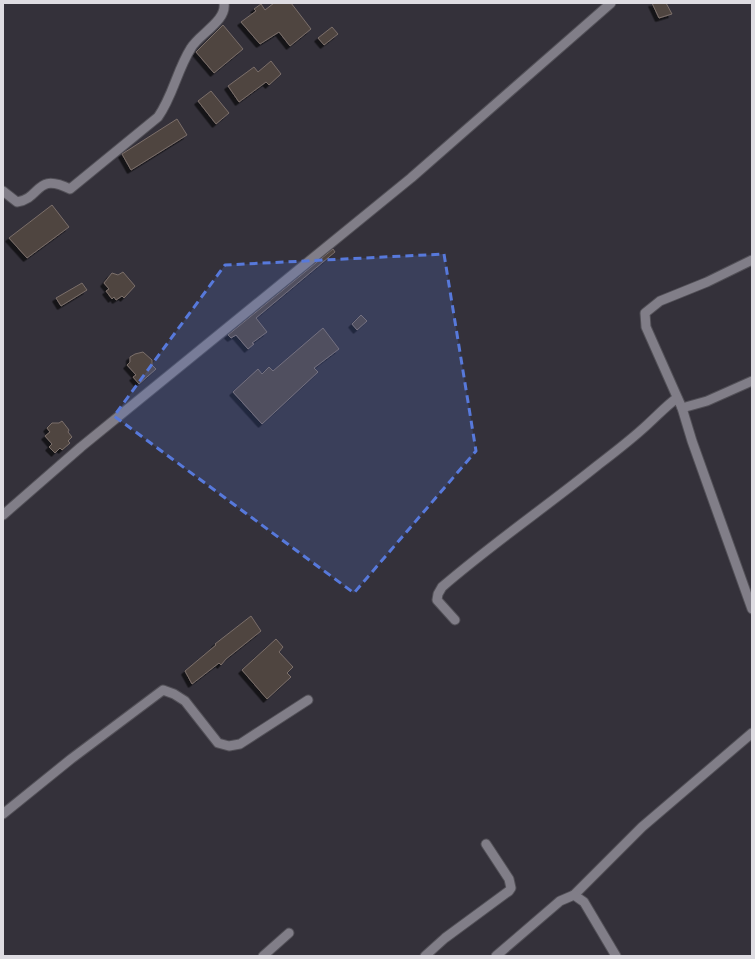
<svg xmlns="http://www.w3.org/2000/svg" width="755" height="959" viewBox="0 0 755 959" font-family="Roboto,sans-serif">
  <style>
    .building { fill: #4f4440; stroke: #7b6f6a; filter: url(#shadow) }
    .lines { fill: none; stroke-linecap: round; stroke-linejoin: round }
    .street-casing { stroke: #525057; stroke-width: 11 }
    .street { stroke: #817e88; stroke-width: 9 }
    .marked { fill: #5779db; fill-opacity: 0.2; stroke: #5779db; stroke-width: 3; stroke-dasharray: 8 5; stroke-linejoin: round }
  </style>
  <defs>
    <filter id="shadow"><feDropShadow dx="-3.5" dy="3.5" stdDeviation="0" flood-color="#0009"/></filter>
  </defs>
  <rect width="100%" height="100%" fill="#34313a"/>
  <!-- building -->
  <g class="building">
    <path d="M274 3H291L311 29 290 46 279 32 260 44 241 22 256 11 254 9 261 4 265 10Z"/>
    <path d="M652 3H666L672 14 659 18Z"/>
    <path d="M223 25 243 49 214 73 196 52Z"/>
    <path d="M332 27 338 34 324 45 318 38Z"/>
    <path d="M271 61 281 74 269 85 266 82 239 102 228 86 254 67 258 72Z"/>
    <path d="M211 91 229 113 216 124 198 101Z"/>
    <path d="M177 119 187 135 131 170 122 154Z"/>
    <path d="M52 205 69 227 27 258 9 238Z"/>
    <path d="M333 249 335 252 256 318 267 332 252 343 254 344 248 349 236 335 231 338 228 335Z"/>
    <path d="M123 272 135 286 124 298 122 296 116 300 114 297 112 299 106 291 109 289 104 283 112 273 118 275Z"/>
    <path d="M82 283 87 290 61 306 56 298Z"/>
    <path d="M361 315 367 321 357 330 352 324Z"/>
    <path d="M323 328 339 349 314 368 318 372 262 424 233 392 258 369 262 374 269 367 273 371Z"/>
    <path d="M143 352 152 360V365L156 369 139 384 133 377 136 375 127 365 130 362V357L135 354Z"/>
    <path d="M62 421 69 430 68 432 72 437 68 441 70 443 62 450 60 448 55 453 49 447 52 444 45 436 50 432 47 428 52 423H59Z"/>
    <path d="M251 616 261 631 226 659 221 665 219 663 192 684 185 671 216 645 215 644Z"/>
    <path d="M276 639 283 647 279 652 293 667 287 673 291 677 267 699 242 670Z"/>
  </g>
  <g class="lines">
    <!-- street casing -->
    <g class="street-casing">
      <g id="street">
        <path d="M3 191 17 202C42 198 35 172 70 189L158 117C173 96 177 70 191 48 199 34 227 21 224 3"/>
        <path d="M752 260 707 282 660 301 645 313 646 327 682 408 692 441 752 609"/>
        <path d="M682 408 707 401 752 381"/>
        <path d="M3 515 81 447 411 178 611 3"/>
        <path d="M455 620 437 600 438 594 442 587C492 544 547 506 598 465 615 452 632 439 648 424 658 415 666 406 677 398"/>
        <path d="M3 814 71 759 163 690 174 694 185 701 218 743 229 746 240 744 308 700"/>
        <path d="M574 895 642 827 752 733"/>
        <path d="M263 956 289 933"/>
        <path d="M425 956 445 938 509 891 511 888 509 879 486 844"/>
        <path d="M496 956 560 901 574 895 584 902 616 956"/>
      </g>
    </g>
    <!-- street -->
    <use href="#street" class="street"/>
  </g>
  <!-- marked area -->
  <path class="marked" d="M444 254 476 451 354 593 114 416 225 265Z"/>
  <!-- border -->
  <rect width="755" height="959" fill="none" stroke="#dedce2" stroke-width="8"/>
</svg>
